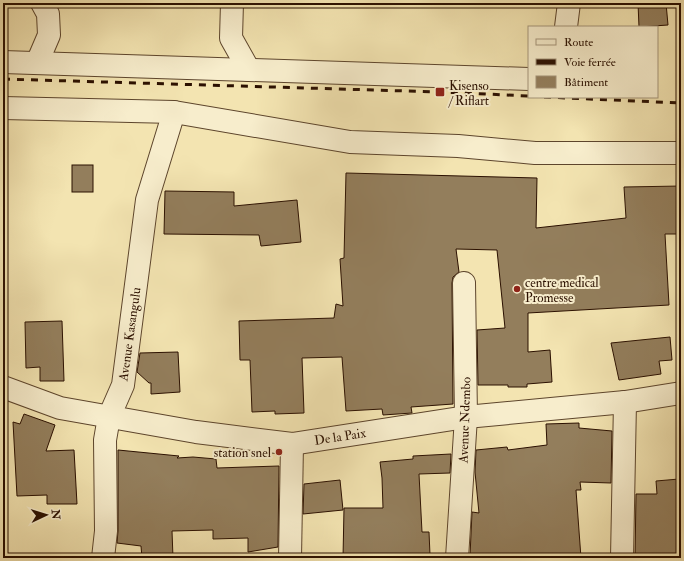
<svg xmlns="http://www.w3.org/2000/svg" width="684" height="561" viewBox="0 0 684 561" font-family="'IM FELL Double Pica',serif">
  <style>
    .building { fill: #937e5c; stroke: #2b1000 }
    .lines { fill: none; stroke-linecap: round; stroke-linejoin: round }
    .minor-casing { stroke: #5d452c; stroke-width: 24 }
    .tertiary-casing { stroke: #5d452c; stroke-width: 24 }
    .minor { stroke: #f7edcc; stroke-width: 22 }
    .tertiary { stroke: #f7edcc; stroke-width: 22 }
    .rail { stroke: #2b1000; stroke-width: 3; stroke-dasharray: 7 7; stroke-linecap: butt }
    .poi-dot { fill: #8f2418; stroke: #f7edcc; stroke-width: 1.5 }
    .labels { text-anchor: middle; stroke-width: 4; stroke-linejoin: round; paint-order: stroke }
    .poi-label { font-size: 13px; fill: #2b1000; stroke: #f7edcc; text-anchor: start }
    .street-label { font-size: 13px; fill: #2b1000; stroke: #f7edcc }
  </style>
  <rect width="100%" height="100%" fill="#f3e4b1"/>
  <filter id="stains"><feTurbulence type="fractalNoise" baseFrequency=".005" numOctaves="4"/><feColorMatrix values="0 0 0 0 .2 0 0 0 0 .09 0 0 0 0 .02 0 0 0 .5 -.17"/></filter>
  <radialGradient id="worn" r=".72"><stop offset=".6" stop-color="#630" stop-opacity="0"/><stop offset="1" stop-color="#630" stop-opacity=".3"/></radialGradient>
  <!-- building -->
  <g class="building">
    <path d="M638 3H666L668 25 639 27Z"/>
    <rect x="72" y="165" width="21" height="27"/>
    <path d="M346 173 537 178 536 228 626 218 624 187 681 186V234H665L669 305 528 313V352L550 350 552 382 527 384V387H508V385H478L477 330 505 328 497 250 456 249 459 272 453 277 452 283 453 404 411 407 412 413 383 415 382 409 346 411 342 357 302 358 304 413 275 414V411L252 412 250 360H240L239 321 334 318 336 304 343 306 340 259 344 258Z"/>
    <path d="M165 191 234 192V206L297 200 301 242 261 246 259 235 164 234Z"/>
    <path d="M62 321 64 381H40V367L26 368 25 322Z"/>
    <path d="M670 337 672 360 659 361 661 374 619 380 611 343Z"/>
    <path d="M178 352 180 392 151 394V383H149L137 372 140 353Z"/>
    <path d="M24 414 55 425 46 451 74 450 77 504H47V495L17 496 13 422 20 424Z"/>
    <path d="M579 423V428L612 431 611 483 580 482 581 490H576L581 558H550L491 555V557L470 556 472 512 479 513 475 472 476 450 507 447 508 450 547 445 546 424Z"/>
    <path d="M118 450 179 456 177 458 193 457 216 459 217 468 279 466 278 547 248 552V538L213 539V530L172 531 173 558H142L141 546 117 543 118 531Z"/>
    <path d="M451 454 450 473 419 474 422 532H429L430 555 392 558H343L344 508H383L382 478 380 462 413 459V456Z"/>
    <path d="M679 479 681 500V558H635L636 494H657L656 481Z"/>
    <path d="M340 480 343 510 303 514 304 484Z"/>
  </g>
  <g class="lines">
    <!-- minor casing -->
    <g class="minor-casing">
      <g id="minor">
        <path d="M232 3 231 38 249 70"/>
        <path d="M566 27 569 3"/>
        <path d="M3 62 529 79"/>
        <path d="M37 63 49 35 48 14 42 3"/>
        <path d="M3 108 174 112 350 142 458 146 535 153H681"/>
        <path d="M103 558 106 531 105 440 109 417 123 385 147 200 174 112"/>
        <path d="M290 558 292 444"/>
        <path d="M457 558 466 417 464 283"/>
        <path d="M622 558 625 402"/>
      </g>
    </g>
    <!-- tertiary casing -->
    <g class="tertiary-casing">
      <path id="tertiary" d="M3 387 60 408 196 432 292 444 466 417 625 402 681 393"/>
    </g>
    <!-- minor -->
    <use href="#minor" class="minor"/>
    <!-- tertiary -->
    <use href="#tertiary" class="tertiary"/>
    <!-- rail -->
    <g class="rail">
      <path d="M3 79 440 92 529 96"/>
      <path d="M544 97 681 103"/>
    </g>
  </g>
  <!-- markers -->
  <g class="poi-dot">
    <rect x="435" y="87" width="10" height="10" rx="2"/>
    <circle cx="517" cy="289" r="4"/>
    <circle cx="279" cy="452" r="4"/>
  </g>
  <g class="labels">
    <!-- poi labels -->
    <g class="poi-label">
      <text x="449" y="90">Kisenso<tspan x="449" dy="15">/ Riflart</tspan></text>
      <text x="525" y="287">centre medical<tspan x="525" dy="15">Promesse</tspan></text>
      <text x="271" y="457" text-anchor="end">station snel</text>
    </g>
    <!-- street labels -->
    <g class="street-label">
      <text transform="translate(129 334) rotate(-82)" y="5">Avenue Kasangulu</text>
      <text transform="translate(464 420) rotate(-88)" y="5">Avenue Ndembo</text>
      <text transform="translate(340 436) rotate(-9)" y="5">De la Paix</text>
    </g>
  </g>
  <!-- margin -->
  <rect width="684" height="561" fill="none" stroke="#f3e4b1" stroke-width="16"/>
  <rect x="4" y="4" width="676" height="553" fill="none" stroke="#2b1000" stroke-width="2"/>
  <rect x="8" y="8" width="668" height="545" fill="none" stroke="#2b1000"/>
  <!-- legend -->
  <rect x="528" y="26" width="130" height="72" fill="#f7edcc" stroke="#a5957a"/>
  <rect x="536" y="39" width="20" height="6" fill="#f7edcc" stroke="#a5957a"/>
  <text x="564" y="46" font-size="12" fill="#2b1000">Route</text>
  <rect x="536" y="59" width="20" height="6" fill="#2b1000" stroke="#a5957a"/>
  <text x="564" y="66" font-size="12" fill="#2b1000">Voie ferrée</text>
  <rect x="536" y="76" width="20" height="12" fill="#937e5c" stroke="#a5957a"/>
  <text x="564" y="86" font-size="12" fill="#2b1000">Bâtiment</text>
  <!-- north arrow -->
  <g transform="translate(46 515) rotate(86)" stroke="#f7edcc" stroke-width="3" paint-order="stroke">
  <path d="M0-3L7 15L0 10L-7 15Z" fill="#2b1000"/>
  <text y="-6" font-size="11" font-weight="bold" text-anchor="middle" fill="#2b1000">N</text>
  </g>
  <rect width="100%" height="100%" filter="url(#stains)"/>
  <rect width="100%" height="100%" fill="url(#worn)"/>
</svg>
